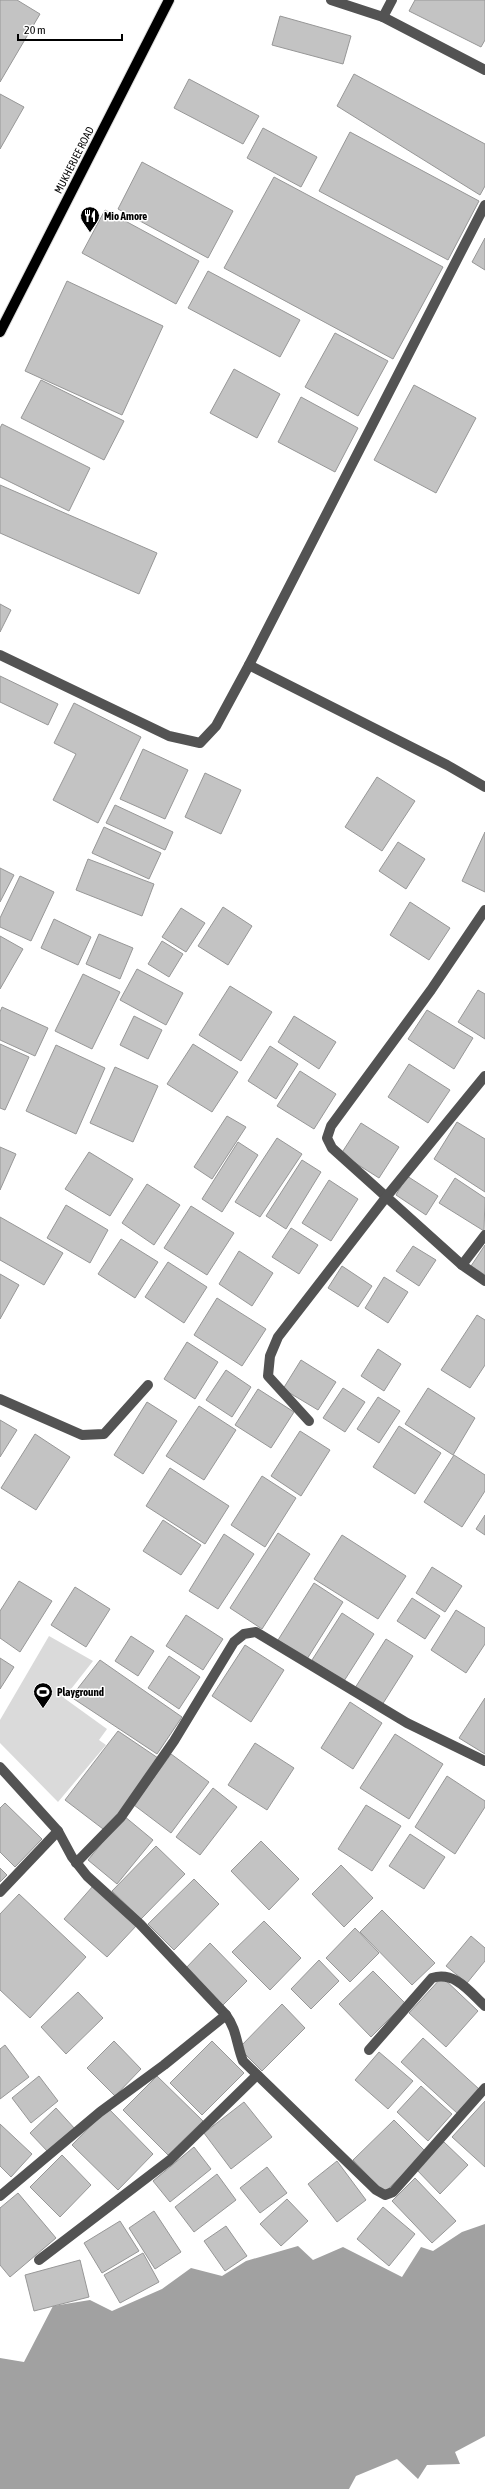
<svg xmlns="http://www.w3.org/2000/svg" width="485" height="2489" viewBox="0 0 485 2489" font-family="'Asap Condensed',sans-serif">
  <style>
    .green { fill: #dadada }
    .water { fill: #a1a1a1 }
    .building { fill: #c3c3c3; stroke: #979797 }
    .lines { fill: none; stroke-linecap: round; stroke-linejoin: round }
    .major-casing { stroke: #dbdbdb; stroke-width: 12 }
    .minor { stroke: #535353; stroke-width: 10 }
    .major { stroke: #000; stroke-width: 10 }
    .labels { text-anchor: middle; stroke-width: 3; stroke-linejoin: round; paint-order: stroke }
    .street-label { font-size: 11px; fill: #000; stroke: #fff }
    .poi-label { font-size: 11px; font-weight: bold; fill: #000; stroke: #fff; text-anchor: start }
  </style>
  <rect width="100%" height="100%" fill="#fff"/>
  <!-- green -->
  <path class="green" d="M49 1636 93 1661 64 1698 107 1729 99 1740 106 1745 58 1802 0 1743V1720Z"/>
  <!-- water -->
  <path class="water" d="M485 2224V2436L455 2452 460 2464 427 2465 418 2479 397 2459 356 2476 349 2489H0V2358L24 2362 53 2306 90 2300 112 2311 162 2289 191 2268 222 2276 246 2261 298 2246 313 2260 343 2247 402 2277 421 2247 433 2251 462 2232Z"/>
  <!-- building -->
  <g class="building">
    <path d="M0 0H17L40 14 0 82Z"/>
    <path d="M415 0H485V40L481 47 409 11Z"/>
    <path d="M280 16 351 36 343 64 272 45Z"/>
    <path d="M354 74 485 144V186L480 195 337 106Z"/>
    <path d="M189 79 259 116 243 144 174 108Z"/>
    <path d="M0 94 24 107 0 149Z"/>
    <path d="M263 128 317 157 301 187 247 158Z"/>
    <path d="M350 132 479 201 448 260 319 191Z"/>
    <path d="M142 162 233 211 208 258 118 209Z"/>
    <path d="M274 177 443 267 393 359 224 268Z"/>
    <path d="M105 210 199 261 176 304 82 253Z"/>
    <path d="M485 238V270L472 262Z"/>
    <path d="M208 271 300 320 280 357 188 308Z"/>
    <path d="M67 281 163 326 122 415 25 371Z"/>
    <path d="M335 333 388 361 358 416 305 387Z"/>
    <path d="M234 369 280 394 257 438 210 413Z"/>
    <path d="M41 380 124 421 104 460 21 418Z"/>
    <path d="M414 385 476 418 436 493 374 460Z"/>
    <path d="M301 397 358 428 335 472 278 442Z"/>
    <path d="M2 424 90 468 69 511 0 477V428Z"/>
    <path d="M0 485 157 553 139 594 0 533Z"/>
    <path d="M0 604 11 610 0 632Z"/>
    <path d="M0 676 58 704 48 725 0 702Z"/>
    <path d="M74 703 141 737 98 823 53 800 76 754 54 743Z"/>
    <path d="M143 749 188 770 165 819 120 799Z"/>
    <path d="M205 773 241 790 221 834 185 817Z"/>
    <path d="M377 777 415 801 382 851 345 827Z"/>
    <path d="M115 805 173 832 165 850 106 823Z"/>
    <path d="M104 827 161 853 149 879 92 853Z"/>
    <path d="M485 832V892L462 881Z"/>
    <path d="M398 842 425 859 406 889 379 871Z"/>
    <path d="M88 859 154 884 142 916 76 890Z"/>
    <path d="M0 868 14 875 0 902Z"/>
    <path d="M20 876 54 892 31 941 0 927V918Z"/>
    <path d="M410 902 450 928 429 960 390 935Z"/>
    <path d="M223 907 252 926 228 965 198 946Z"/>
    <path d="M181 908 205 923 186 952 162 937Z"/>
    <path d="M54 919 91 937 78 965 41 948Z"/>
    <path d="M99 934 133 948 120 979 86 964Z"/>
    <path d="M0 936 23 949 0 989Z"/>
    <path d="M162 941 183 954 169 977 148 964Z"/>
    <path d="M137 969 183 993 166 1025 120 1000Z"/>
    <path d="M83 974 120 992 92 1049 55 1031Z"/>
    <path d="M230 986 272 1012 241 1061 199 1035Z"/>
    <path d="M478 990 485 994V1039L458 1022Z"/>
    <path d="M2 1007 48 1028 35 1056 0 1040V1012Z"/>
    <path d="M427 1010 473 1038 454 1069 408 1039Z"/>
    <path d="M134 1016 162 1030 148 1059 120 1045Z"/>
    <path d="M294 1016 336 1042 319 1069 278 1042Z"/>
    <path d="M0 1044 29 1057 5 1110 0 1108Z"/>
    <path d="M193 1044 238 1072 212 1112 167 1084Z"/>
    <path d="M56 1045 105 1068 76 1134 26 1111Z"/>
    <path d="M270 1046 298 1064 276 1099 248 1081Z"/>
    <path d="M409 1064 450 1090 428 1123 388 1097Z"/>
    <path d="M115 1067 158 1086 133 1142 90 1123Z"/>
    <path d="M300 1071 336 1094 314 1129 277 1106Z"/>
    <path d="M227 1116 246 1127 212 1179 194 1167Z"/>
    <path d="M457 1122 485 1139V1192L434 1159Z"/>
    <path d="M361 1123 399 1147 379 1178 341 1154Z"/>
    <path d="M277 1138 302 1154 260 1217 235 1202Z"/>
    <path d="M238 1142 258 1155 222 1212 202 1199Z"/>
    <path d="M0 1147 16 1154 0 1190Z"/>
    <path d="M89 1152 133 1179 110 1216 65 1189Z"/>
    <path d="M302 1160 321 1172 286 1229 266 1216Z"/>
    <path d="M407 1176 438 1196 426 1215 396 1195Z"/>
    <path d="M455 1178 485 1198 484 1231 439 1203Z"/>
    <path d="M329 1180 358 1199 331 1241 302 1223Z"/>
    <path d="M147 1184 180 1205 154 1245 122 1223Z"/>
    <path d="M66 1205 108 1230 90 1263 47 1238Z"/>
    <path d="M191 1206 234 1233 207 1275 164 1248Z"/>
    <path d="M0 1217 63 1253 44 1285 0 1260Z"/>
    <path d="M291 1228 318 1245 299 1274 272 1257Z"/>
    <path d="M121 1239 158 1262 135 1298 98 1274Z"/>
    <path d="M485 1245V1275L471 1266Z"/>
    <path d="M413 1246 436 1260 419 1286 396 1271Z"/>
    <path d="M239 1251 273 1273 252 1306 219 1284Z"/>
    <path d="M168 1262 207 1287 184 1323 145 1297Z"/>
    <path d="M342 1266 372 1286 358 1307 328 1288Z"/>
    <path d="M0 1274 19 1285 0 1319Z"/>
    <path d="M384 1277 408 1292 388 1323 365 1308Z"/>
    <path d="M217 1298 266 1329 242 1366 194 1335Z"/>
    <path d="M477 1315 485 1320V1365L470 1388 441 1370Z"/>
    <path d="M187 1342 218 1362 195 1399 164 1379Z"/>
    <path d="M378 1349 401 1364 384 1391 361 1376Z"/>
    <path d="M301 1360 336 1382 318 1410 283 1389Z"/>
    <path d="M226 1370 251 1387 232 1417 206 1400Z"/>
    <path d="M343 1388 365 1402 345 1432 323 1418Z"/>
    <path d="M428 1388 475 1418 453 1455 405 1424Z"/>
    <path d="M258 1389 294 1412 271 1448 235 1425Z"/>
    <path d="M378 1397 400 1411 379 1443 357 1429Z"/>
    <path d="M147 1402 177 1421 143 1474 114 1455Z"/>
    <path d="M199 1406 236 1430 204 1480 166 1456Z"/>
    <path d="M0 1420 17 1430 0 1457Z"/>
    <path d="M399 1426 441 1453 415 1494 373 1467Z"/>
    <path d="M300 1431 330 1450 301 1496 271 1476Z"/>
    <path d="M35 1434 70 1457 36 1510 1 1488Z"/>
    <path d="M454 1455 485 1475V1491L462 1527 424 1502Z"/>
    <path d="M170 1468 229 1506 205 1544 146 1506Z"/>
    <path d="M262 1476 296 1498 265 1547 231 1525Z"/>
    <path d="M485 1515V1535L476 1529Z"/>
    <path d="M163 1520 201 1545 181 1575 143 1551Z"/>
    <path d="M278 1533 310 1554 262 1629 230 1608Z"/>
    <path d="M224 1534 254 1554 218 1609 189 1591Z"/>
    <path d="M342 1535 406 1576 378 1619 314 1579Z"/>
    <path d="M432 1567 462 1586 445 1612 416 1593Z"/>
    <path d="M19 1581 52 1601 20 1652 0 1638V1611Z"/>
    <path d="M314 1583 343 1602 307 1659 278 1640Z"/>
    <path d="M75 1587 110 1609 86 1647 51 1625Z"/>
    <path d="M412 1598 440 1616 425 1639 397 1621Z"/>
    <path d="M456 1610 485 1628V1644L466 1673 431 1650Z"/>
    <path d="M342 1613 374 1634 344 1681 312 1660Z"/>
    <path d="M186 1615 223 1639 203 1670 166 1646Z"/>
    <path d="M131 1636 154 1651 138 1676 115 1661Z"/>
    <path d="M386 1639 413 1656 382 1705 355 1688Z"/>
    <path d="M245 1645 284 1670 251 1722 212 1696Z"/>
    <path d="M169 1656 200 1677 179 1709 148 1688Z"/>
    <path d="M0 1658 14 1667 0 1689Z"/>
    <path d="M100 1660 182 1717 157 1754 71 1697Z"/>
    <path d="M485 1698V1754L459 1738Z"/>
    <path d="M350 1702 382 1723 353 1769 321 1748Z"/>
    <path d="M118 1731 158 1758 107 1832 65 1800Z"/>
    <path d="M395 1734 443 1764 409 1819 360 1788Z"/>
    <path d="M255 1743 294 1768 267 1810 228 1785Z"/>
    <path d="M171 1754 209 1782 171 1833 134 1805Z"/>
    <path d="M447 1776 485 1801V1807L455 1854 415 1827Z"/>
    <path d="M213 1788 237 1807 200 1855 176 1837Z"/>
    <path d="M5 1803 42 1839 15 1867 0 1852V1808Z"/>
    <path d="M366 1805 401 1826 372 1871 338 1849Z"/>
    <path d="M124 1816 153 1840 117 1884 88 1860Z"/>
    <path d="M410 1834 445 1857 424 1889 389 1866Z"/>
    <path d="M261 1841 299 1879 269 1910 231 1871Z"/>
    <path d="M156 1846 185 1874 141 1919 112 1891Z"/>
    <path d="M341 1865 373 1898 344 1927 312 1894Z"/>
    <path d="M0 1868 7 1875 0 1882Z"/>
    <path d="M194 1879 219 1904 174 1950 148 1924Z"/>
    <path d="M93 1886 137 1925 107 1957 64 1919Z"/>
    <path d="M19 1894 86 1957 30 2018 0 1990V1914Z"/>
    <path d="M382 1910 435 1963 412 1985 360 1932Z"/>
    <path d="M264 1921 301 1958 270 1990 232 1952Z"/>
    <path d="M355 1928 379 1953 350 1982 326 1958Z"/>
    <path d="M471 1936 485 1948V1961L467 1983 446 1966Z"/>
    <path d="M210 1943 247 1981 222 2006 185 1969Z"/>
    <path d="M319 1960 339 1981 311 2009 291 1989Z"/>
    <path d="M373 1971 405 2003 371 2037 339 2004Z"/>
    <path d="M442 1977 478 2011 446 2047 409 2013Z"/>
    <path d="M78 1992 103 2018 66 2054 41 2027Z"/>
    <path d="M282 2004 305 2028 262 2071 239 2048Z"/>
    <path d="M423 2038 479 2089 457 2113 401 2062Z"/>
    <path d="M114 2041 141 2069 115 2096 87 2068Z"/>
    <path d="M212 2041 244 2073 202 2115 170 2083Z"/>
    <path d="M5 2045 29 2077 0 2099V2049Z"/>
    <path d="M379 2052 413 2081 388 2109 355 2080Z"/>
    <path d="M39 2076 58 2101 31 2123 12 2098Z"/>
    <path d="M157 2076 203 2121 168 2155 123 2110Z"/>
    <path d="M421 2086 452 2114 428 2141 397 2112Z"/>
    <path d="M485 2101V2167L452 2137Z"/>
    <path d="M244 2102 272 2137 231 2169 204 2133Z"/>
    <path d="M56 2108 75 2129 49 2153 30 2133Z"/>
    <path d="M108 2108 153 2154 118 2190 72 2145Z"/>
    <path d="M394 2120 426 2152 384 2193 353 2160Z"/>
    <path d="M0 2124 32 2154 11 2177 0 2166Z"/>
    <path d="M444 2142 468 2165 440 2194 416 2169Z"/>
    <path d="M194 2147 211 2169 170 2202 153 2181Z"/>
    <path d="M62 2155 91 2185 60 2217 30 2187Z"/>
    <path d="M337 2161 366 2200 337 2222 308 2184Z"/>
    <path d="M267 2167 287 2193 260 2213 240 2188Z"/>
    <path d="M217 2174 236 2200 194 2232 175 2207Z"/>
    <path d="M415 2178 456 2221 432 2243 392 2201Z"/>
    <path d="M18 2193 56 2238 10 2277 0 2265V2208Z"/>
    <path d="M287 2199 308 2221 281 2246 260 2224Z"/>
    <path d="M383 2207 415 2234 389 2266 357 2239Z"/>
    <path d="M154 2211 181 2252 155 2269 129 2228Z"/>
    <path d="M120 2221 139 2251 102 2273 84 2243Z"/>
    <path d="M226 2226 247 2256 225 2271 204 2241Z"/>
    <path d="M143 2253 159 2282 120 2303 104 2275Z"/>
    <path d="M80 2260 89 2297 34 2311 25 2275Z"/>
  </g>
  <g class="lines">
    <!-- major casing -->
    <g class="major-casing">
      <path id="major" d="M0 332 169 0"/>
    </g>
    <!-- minor -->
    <g class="minor">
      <path d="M331 0 383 17 485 70"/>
      <path d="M383 17 392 0"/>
      <path d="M0 655 169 736 200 743 216 726 249 665 485 205"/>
      <path d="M249 665 447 765 485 787"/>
      <path d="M485 910 431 990 331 1126 327 1138 332 1148 462 1265 485 1281"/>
      <path d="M462 1265 485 1235"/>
      <path d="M0 1399 82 1435 104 1434 148 1385"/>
      <path d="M309 1421 268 1376 270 1356 278 1337 387 1196 485 1076"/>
      <path d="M0 1767 58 1831 72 1857 87 1876 140 1924 226 2015C237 2030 236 2043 243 2061L376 2190 385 2195 393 2192 485 2088"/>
      <path d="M76 1863 121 1817 174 1741 234 1642 244 1634 256 1632 407 1723 485 1761"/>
      <path d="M0 1892 58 1831"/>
      <path d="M369 2050 432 1978C455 1971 469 1991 485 2006"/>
      <path d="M0 2196 100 2112 164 2065 226 2015"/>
      <path d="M39 2260 170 2160 257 2075"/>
    </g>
    <!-- major -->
    <use href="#major" class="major"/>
  </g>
  <!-- icons -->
  <defs>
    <g id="restaurant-pin" transform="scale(1)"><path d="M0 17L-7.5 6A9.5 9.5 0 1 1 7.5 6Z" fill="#000" stroke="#fff"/><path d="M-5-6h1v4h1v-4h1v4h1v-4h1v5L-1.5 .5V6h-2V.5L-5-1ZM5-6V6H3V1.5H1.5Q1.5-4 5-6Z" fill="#fff"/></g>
    <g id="stadium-pin" transform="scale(1)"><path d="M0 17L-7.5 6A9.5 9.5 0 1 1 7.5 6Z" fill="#000" stroke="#fff"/><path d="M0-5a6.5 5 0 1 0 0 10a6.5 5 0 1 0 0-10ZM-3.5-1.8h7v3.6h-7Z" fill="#fff"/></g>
  </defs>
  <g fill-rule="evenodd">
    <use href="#restaurant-pin" x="90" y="216"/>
    <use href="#stadium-pin" x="43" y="1692"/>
  </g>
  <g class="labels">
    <!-- street labels -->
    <g class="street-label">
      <text transform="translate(74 160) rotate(-63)" y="4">MUKHERJEE ROAD</text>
    </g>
    <!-- poi labels -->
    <g class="poi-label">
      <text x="104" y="220">Mio Amore</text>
      <text x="57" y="1696">Playground</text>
    </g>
  </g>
  <!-- scale -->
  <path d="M18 34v6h104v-6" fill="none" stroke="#000000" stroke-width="2"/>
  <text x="24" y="34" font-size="12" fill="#000000" stroke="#ffffff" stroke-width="3" paint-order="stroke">20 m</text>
</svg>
